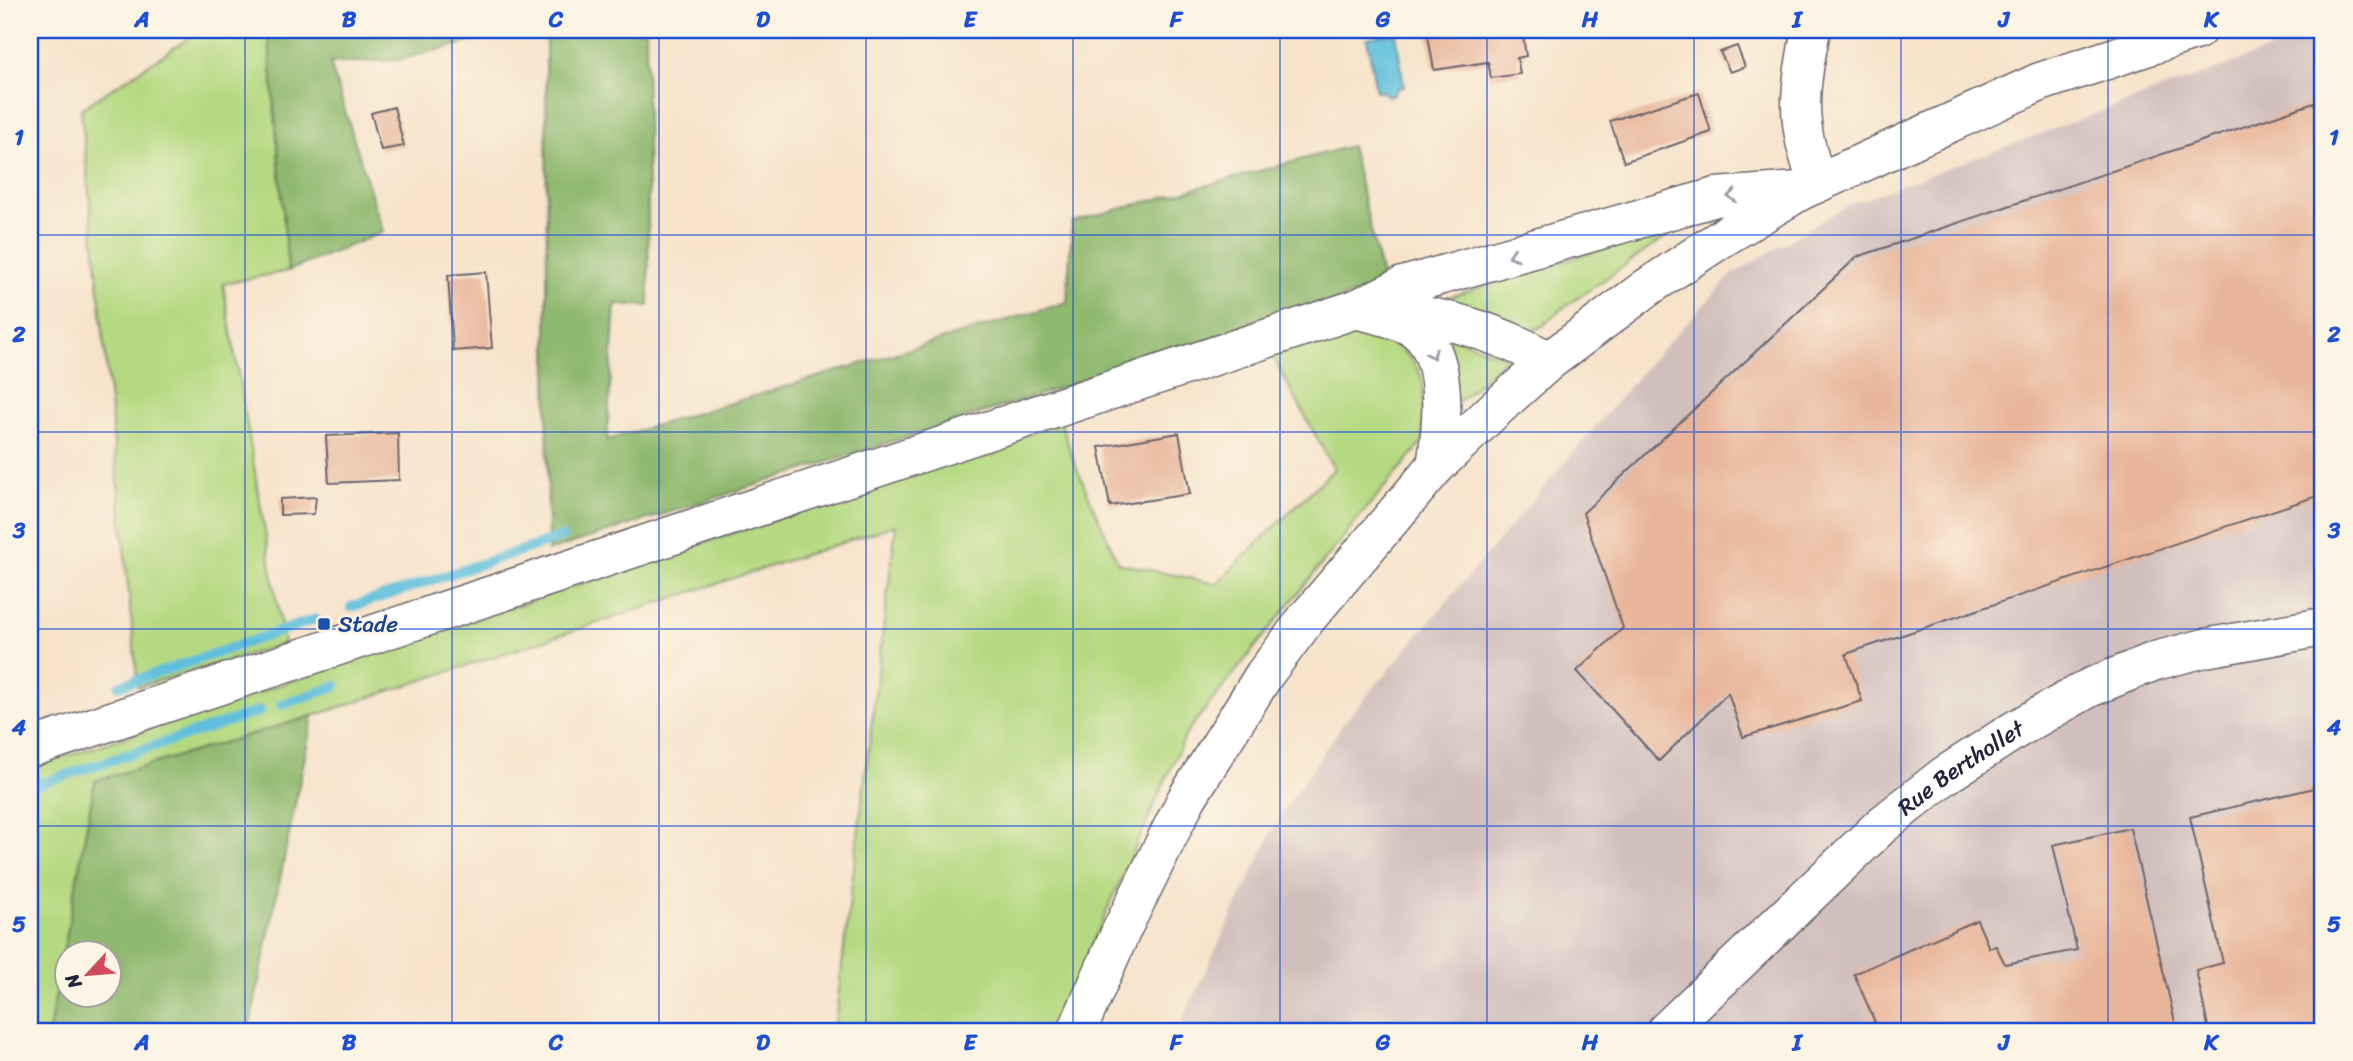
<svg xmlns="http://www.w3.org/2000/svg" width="2353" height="1061" viewBox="0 0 2353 1061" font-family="Sriracha,sans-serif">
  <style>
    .industrial { fill: #d1bfbd }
    .green { fill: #b5d981; stroke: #6c7e5e; stroke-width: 2 }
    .forest { fill: #90b96f; stroke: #596e55; stroke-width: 2; fill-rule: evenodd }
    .water { fill: #5ebfdc; stroke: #40708c; stroke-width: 2 }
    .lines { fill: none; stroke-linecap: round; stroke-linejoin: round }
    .stream { stroke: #5ebfdc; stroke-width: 10 }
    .building { fill: #e8b59a }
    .minor-casing { stroke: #6c666d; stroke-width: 41 }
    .major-casing { stroke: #6c666d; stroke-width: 41 }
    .minor { stroke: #fff; stroke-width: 38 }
    .major { stroke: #fff; stroke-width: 38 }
    .oneway { stroke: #9c9ca7 }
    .grid { fill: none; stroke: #1d4ed8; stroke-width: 2; stroke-opacity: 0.55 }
    .transit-dot { fill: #1a4fb4; stroke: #fcf5e5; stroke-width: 2.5 }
    .labels { text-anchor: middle; stroke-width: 5; stroke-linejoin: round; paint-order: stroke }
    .transit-label { font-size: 23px; fill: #164399; stroke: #fcf5e5; text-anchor: start }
    .street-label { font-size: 23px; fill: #22223b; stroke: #fcf5e5 }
    .neatline { fill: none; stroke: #1d4ed8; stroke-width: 2.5 }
    .grid-label { font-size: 23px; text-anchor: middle; font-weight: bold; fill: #1d4ed8 }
  </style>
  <rect width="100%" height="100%" fill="#fcf5e5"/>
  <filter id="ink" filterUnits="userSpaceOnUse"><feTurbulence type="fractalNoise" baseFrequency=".0143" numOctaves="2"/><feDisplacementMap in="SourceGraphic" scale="14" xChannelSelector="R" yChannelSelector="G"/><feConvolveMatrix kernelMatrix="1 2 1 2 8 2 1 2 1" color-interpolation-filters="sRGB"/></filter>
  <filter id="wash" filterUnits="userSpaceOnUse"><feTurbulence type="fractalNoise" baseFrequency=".00686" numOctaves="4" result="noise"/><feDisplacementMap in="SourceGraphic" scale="28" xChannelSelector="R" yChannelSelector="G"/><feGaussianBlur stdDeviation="1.57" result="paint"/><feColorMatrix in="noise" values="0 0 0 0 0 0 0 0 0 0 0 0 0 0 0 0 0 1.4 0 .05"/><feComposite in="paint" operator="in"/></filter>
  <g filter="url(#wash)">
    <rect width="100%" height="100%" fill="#f6e3ca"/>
    <!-- industrial -->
    <path class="industrial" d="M2323 30V1031H1177L1278 819 1342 725 1651 361 1732 275 1850 204Z"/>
    <!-- green -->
    <g class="green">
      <path d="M201 30H268L288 271 223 284 284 644 138 687 81 109Z"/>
      <path d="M1669 228 1670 234 1559 311 1543 326 1529 332 1447 308 1446 298Z"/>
      <path d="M1369 328C1390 339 1412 354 1421 376 1426 388 1422 427 1422 443L1360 516 1187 732 1053 1031H834L896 525 313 716 95 781 49 1031H30V767L101 745 1061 423 1074 462 1118 563 1216 584 1334 469 1273 357 1302 346Z"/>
      <path d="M1434 330 1506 358 1457 403Z"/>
    </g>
    <!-- forest -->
    <g class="forest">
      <path d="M268 30H518L398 60 330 63 383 232 288 271Z"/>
      <path d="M546 30H646L649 306 615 304 607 440 1067 302 1072 222 1351 146 1384 285 548 551Z"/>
      <path d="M313 716 249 1031H49L95 781ZM66 953H108V995H66Z"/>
    </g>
    <!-- water -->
    <path class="water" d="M1396 33 1404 87 1397 88 1394 94 1388 96 1381 91H1376L1367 38Z"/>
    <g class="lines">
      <!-- stream -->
      <g class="stream">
        <path d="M351 607 562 537"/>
        <path d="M119 686 316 619"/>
        <path d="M281 705 336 686"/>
        <path d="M30 787 260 711"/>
      </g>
    </g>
    <g id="blocks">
      <!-- building -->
      <g class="building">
        <path d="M1427 30H1522L1526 56 1517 58 1520 74 1491 78 1488 62 1434 70Z"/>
        <path d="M1737 46 1745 67 1730 72 1720 52Z"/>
        <path d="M1699 93 1711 132 1624 162 1610 121Z"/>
        <path d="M2323 100V494L1846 654 1862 701 1743 737 1728 693 1659 761 1577 671 1623 628 1583 513 1857 257Z"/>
        <path d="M394 107 404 146 381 150 371 113Z"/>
        <path d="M486 272 492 348 453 351 448 275Z"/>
        <path d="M398 433 399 480 329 483 326 436Z"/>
        <path d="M1179 433 1190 494 1110 506 1099 447Z"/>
        <path d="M316 497 314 514 280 515V499Z"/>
        <path d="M2323 786V1031H2209L2196 970 2223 963 2190 817Z"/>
        <path d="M2130 828 2177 1031H1853L1875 1022 1854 974 1977 920 1989 948 1996 946 2005 964 2077 950 2053 845Z"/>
      </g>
    </g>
  </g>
  <g filter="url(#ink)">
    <use href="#blocks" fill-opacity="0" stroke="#6c666d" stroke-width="2"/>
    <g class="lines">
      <!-- minor casing -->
      <g class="minor-casing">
        <g id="minor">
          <path d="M1811 30C1799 92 1794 122 1818 183"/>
          <path d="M1356 309C1373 314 1392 317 1408 325 1452 345 1442 428 1436 466"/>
          <path d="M1393 312C1448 317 1501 334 1549 361"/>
          <path d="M30 748 1356 309 1403 286 1716 197 1800 191"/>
          <path id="s1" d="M1666 1031 1882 825 1944 776 2015 730 2089 688 2155 661 2205 648 2323 627"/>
        </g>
      </g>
      <!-- major casing -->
      <g class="major-casing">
        <path id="major" d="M1077 1031 1122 929 1187 798 1264 675 1307 618 1436 466 1492 412 1549 361 1648 287 1722 238 1800 191 2040 82 2197 30"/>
      </g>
      <!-- minor -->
      <use href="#minor" class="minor"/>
      <!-- major -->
      <use href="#major" class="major"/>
    </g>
    <!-- one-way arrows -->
    <defs><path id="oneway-chevron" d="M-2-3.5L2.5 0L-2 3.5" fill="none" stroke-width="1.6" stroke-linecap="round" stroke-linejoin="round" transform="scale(1.75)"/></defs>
    <g class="oneway">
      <use href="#oneway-chevron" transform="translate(1732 196) rotate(176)"/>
      <use href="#oneway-chevron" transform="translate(1513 255) rotate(164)"/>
      <use href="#oneway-chevron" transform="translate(1432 354) rotate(68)"/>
    </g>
  </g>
  <!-- grid -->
  <path class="grid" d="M245 30V1031M452 30V1031M659 30V1031M866 30V1031M1073 30V1031M1280 30V1031M1487 30V1031M1694 30V1031M1901 30V1031M2108 30V1031M30 235H2323M30 432H2323M30 629H2323M30 826H2323"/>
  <!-- markers -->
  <rect class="transit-dot" x="317" y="617" width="14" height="14" rx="3.5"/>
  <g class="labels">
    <!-- transit labels -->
    <g class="transit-label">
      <text x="338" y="632">Stade</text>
    </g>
    <!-- street labels -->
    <g class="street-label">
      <text dy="8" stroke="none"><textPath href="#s1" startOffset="396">Rue Berthollet</textPath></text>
    </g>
  </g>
  <!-- margin -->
  <rect width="2353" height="1061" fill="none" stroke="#fcf5e5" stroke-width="77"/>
  <!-- north arrow -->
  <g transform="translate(88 974) rotate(244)"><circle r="33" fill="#fcf5e5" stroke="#a5a1a1" stroke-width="2"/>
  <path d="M0-5L12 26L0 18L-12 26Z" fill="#d1495b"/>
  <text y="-10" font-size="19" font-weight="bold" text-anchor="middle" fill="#22223b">N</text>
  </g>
  <rect x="38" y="38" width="2276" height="985" class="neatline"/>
  <g class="grid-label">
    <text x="142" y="27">A</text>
    <text x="349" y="27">B</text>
    <text x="556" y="27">C</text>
    <text x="763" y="27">D</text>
    <text x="970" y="27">E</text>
    <text x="1176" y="27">F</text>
    <text x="1383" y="27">G</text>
    <text x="1590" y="27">H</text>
    <text x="1797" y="27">I</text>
    <text x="2004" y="27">J</text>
    <text x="2211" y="27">K</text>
    <text x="19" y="145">1</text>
    <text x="2334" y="145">1</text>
    <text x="19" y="342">2</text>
    <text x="2334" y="342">2</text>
    <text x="19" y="538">3</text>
    <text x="2334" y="538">3</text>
    <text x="19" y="735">4</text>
    <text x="2334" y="735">4</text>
    <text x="19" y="932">5</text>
    <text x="2334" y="932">5</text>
    <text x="142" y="1050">A</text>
    <text x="349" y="1050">B</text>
    <text x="556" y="1050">C</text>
    <text x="763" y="1050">D</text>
    <text x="970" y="1050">E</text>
    <text x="1176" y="1050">F</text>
    <text x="1383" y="1050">G</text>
    <text x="1590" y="1050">H</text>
    <text x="1797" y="1050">I</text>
    <text x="2004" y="1050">J</text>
    <text x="2211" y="1050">K</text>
  </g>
</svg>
